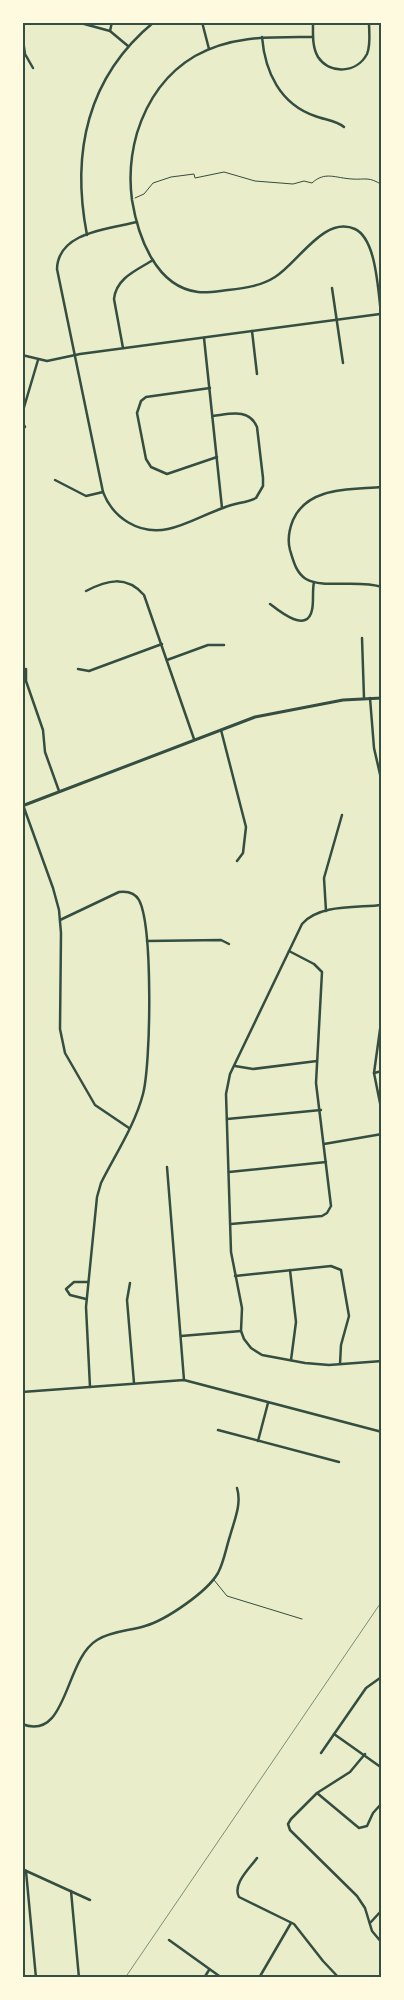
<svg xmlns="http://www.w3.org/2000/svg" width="404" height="2000" viewBox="0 0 404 2000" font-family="Literata,serif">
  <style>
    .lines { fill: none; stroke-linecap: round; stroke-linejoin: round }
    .path { stroke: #344e41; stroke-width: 1 }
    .service { stroke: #344e41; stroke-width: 1 }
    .minor { stroke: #344e41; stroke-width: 2.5 }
    .secondary { stroke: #344e41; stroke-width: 3 }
    .rail { stroke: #7c8e77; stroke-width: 1 }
    .neatline { fill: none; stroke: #344e41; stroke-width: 2 }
  </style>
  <rect width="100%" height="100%" fill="#e9edc9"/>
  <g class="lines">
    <!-- path -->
    <path class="path" d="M135 198 144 194 153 183 171 177 194 174 195 178 224 172 255 181 293 184 304 181 312 183C325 171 335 178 352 179 365 180 369 176 382 185"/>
    <!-- service -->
    <path class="service" d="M214 1580 227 1596 302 1619"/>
    <!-- minor -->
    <g class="minor">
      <path d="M77 22 110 31 128 46"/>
      <path d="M202 22 209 49"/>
      <path d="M313 22C313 34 312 47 318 57 330 75 357 73 367 54 371 45 369 32 369 22"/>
      <path d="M110 31 112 22"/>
      <path d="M22 34 25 54 33 68"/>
      <path d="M262 37C265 72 280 104 315 116 325 120 336 120 344 127"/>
      <path d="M313 37C272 37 232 35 195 56 166 73 147 101 137 133 131 154 129 178 132 200 138 237 156 287 198 292 208 293 219 291 228 290 245 288 261 286 275 277 298 263 324 215 355 229 378 240 378 297 382 321"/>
      <path d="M137 222C108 229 58 232 57 269L103 492C113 518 139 535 168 529 187 525 205 514 223 508 234 503 246 503 256 498L263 486V478L257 427C249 408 230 414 213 416"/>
      <path d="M87 235C71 153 87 77 154 22"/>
      <path d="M332 288 343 363"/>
      <path d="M252 331 257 374"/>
      <path d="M204 338 222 508"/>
      <path d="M123 348 114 299C116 278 137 270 153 260"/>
      <path d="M22 355 47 361 80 354 380 314"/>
      <path d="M210 388 146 397 141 401 137 413 146 459 151 467 167 474 217 457"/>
      <path d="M22 414 38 360"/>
      <path d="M22 422 25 427"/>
      <path d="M55 480 86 496 103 492"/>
      <path d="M382 487C351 490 308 486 293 520 289 530 287 539 290 550 293 560 296 573 306 579 323 589 359 579 382 587"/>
      <path d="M86 591C107 580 126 575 144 595L194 739"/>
      <path d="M270 604C279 611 307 634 312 610 314 601 312 592 314 582"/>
      <path d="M362 638 364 698"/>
      <path d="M167 660 208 645H224"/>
      <path d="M26 669V681L43 730 45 752 59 791"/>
      <path d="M78 669 89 671 162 644"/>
      <path d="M370 698 374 748 382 783"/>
      <path d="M221 730 246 827 243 853 237 861"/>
      <path d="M23 805 53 888 59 910 61 933 60 1029 65 1053 95 1105 129 1128"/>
      <path d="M382 905C357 908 319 904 302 924L230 1074 226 1094 231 1252 242 1308 241 1331 244 1339 251 1348 262 1355 305 1363 329 1365 382 1361"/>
      <path d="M326 911 324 878 342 815"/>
      <path d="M60 920 119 892C127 891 135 893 139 900 153 926 151 1064 143 1094 135 1125 115 1155 101 1183L97 1197 86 1307 90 1387"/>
      <path d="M147 941 221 940 229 944"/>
      <path d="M382 1015 374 1073 382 1113"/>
      <path d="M235 1066 253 1069 317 1061"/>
      <path d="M374 1073 382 1071"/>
      <path d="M227 1119 321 1110"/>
      <path d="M324 1144 382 1134"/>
      <path d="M167 1167 184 1380"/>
      <path d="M229 1172 326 1162"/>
      <path d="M231 1224 322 1216 327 1213 331 1206 316 1083 322 972 314 964 289 951"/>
      <path d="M290 1270 296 1322 291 1360"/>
      <path d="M235 1276 331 1266 341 1270 349 1316 341 1345 340 1364"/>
      <path d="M130 1283 127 1300 134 1383"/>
      <path d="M86 1299 70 1295 66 1289 74 1282H88"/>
      <path d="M181 1336 241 1331"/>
      <path d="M22 1392 184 1380 382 1432"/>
      <path d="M218 1430 339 1462"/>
      <path d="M258 1441 268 1403"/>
      <path d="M22 1724C68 1742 64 1660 97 1640 111 1631 129 1631 145 1626 166 1620 207 1592 218 1573 224 1562 226 1548 230 1536 234 1521 242 1504 237 1488"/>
      <path d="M334 1734 382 1768"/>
      <path d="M321 1753 366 1688 380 1678"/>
      <path d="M365 1754 350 1772 317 1793 291 1819 288 1824 290 1830 357 1896 365 1908 372 1931 382 1943"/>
      <path d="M317 1793 359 1828 367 1826 373 1813 382 1803"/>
      <path d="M257 1858C250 1868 232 1884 239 1897L294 1924 323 1961 339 1978"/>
      <path d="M22 1869 90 1900"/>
      <path d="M26 1871 36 1978"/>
      <path d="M71 1891 79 1978"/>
      <path d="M370 1923 382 1910"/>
      <path d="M169 1940 222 1978"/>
      <path d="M204 1978 209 1970"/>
      <path d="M259 1978 291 1923"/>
    </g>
    <!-- secondary -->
    <path class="secondary" d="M22 806 255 717 343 700 382 698"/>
    <!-- rail -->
    <path class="rail" d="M125 1978 382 1601"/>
  </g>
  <!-- border -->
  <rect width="404" height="2000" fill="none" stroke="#fefae0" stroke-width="48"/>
  <rect x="24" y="24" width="356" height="1952" class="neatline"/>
</svg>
